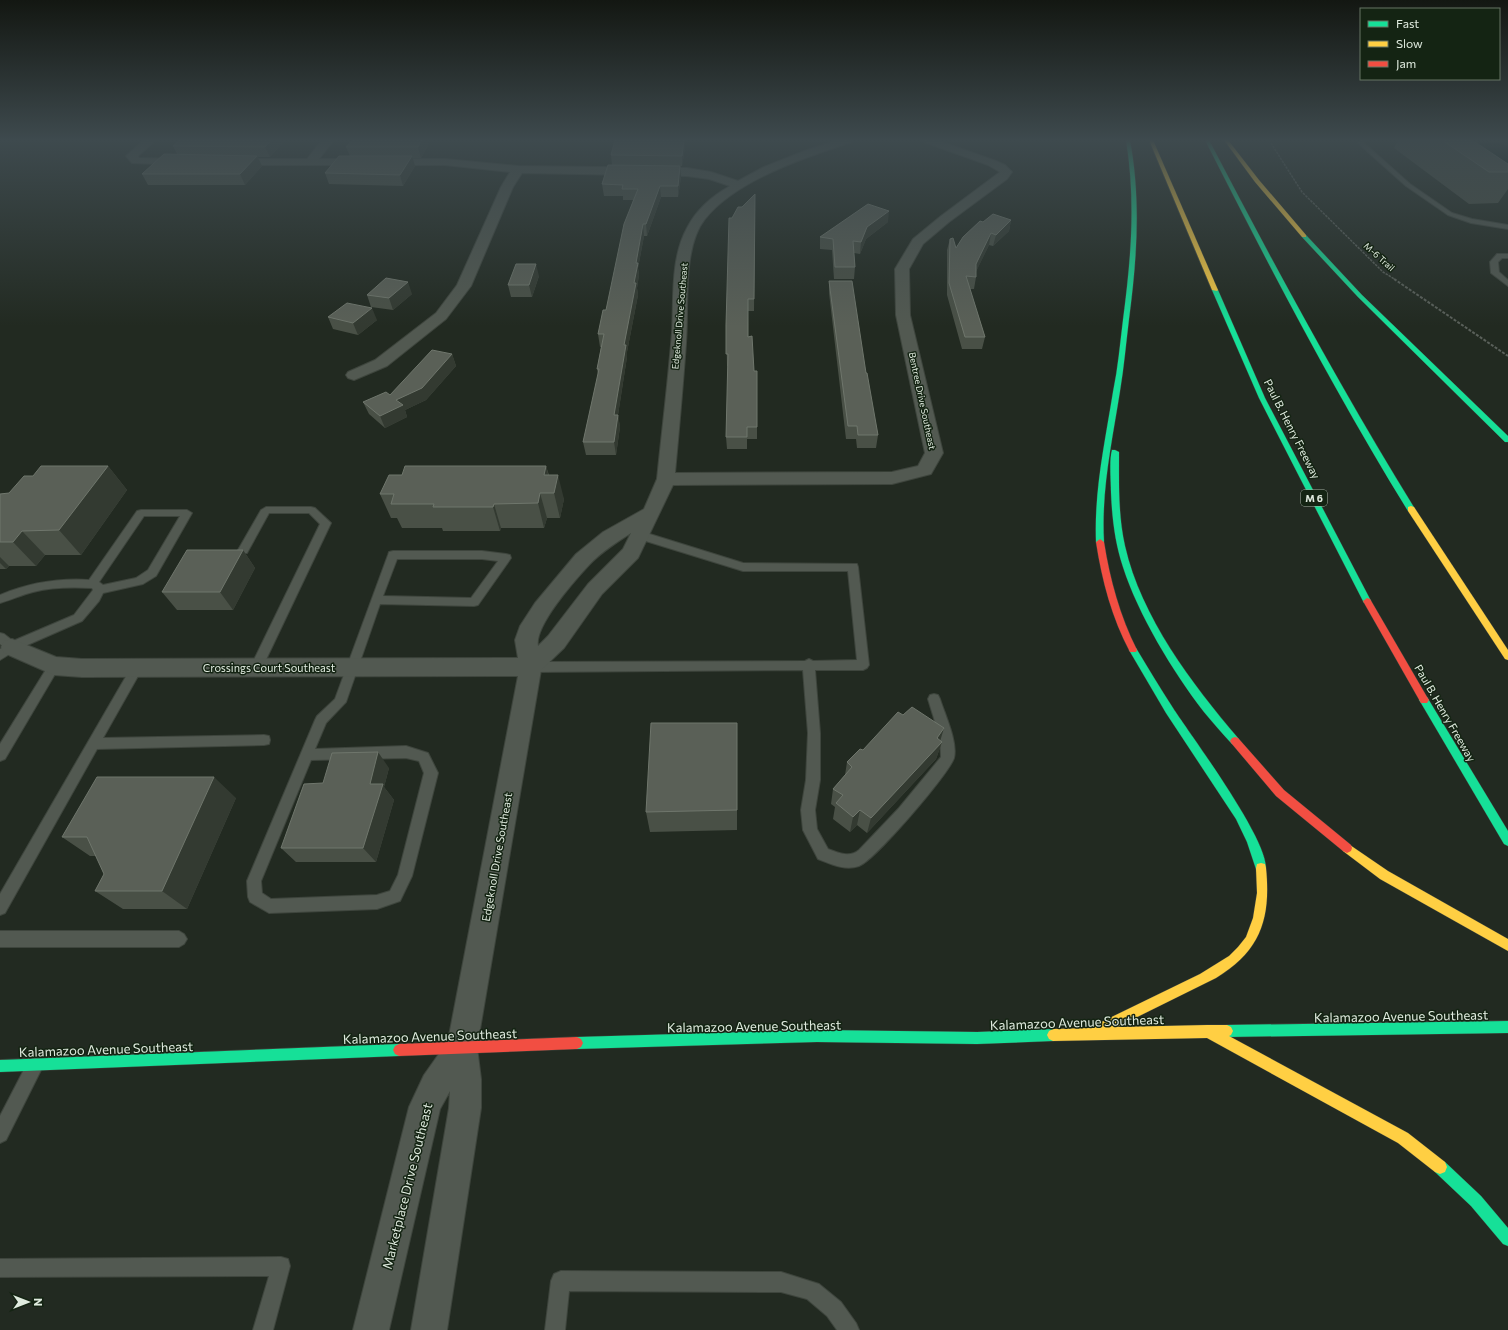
<svg xmlns="http://www.w3.org/2000/svg" width="1508" height="1330" viewBox="0 0 1508 1330" font-family="Commissioner,sans-serif">
  <style>
    .water { fill: #091a16 }
    .lines { fill: none; stroke-linecap: round; stroke-linejoin: round }
    .lane-casing { stroke: #3e453d; stroke-width: 2 }
    .street-casing { stroke: #3e453d; stroke-width: 2 }
    .fast-casing { stroke: #3e453d; stroke-width: 1 }
    .slow-casing { stroke: #3e453d; stroke-width: 1 }
    .jam-casing { stroke: #3e453d; stroke-width: 1 }
    .path-far1 { stroke: #5a605a; stroke-width: 1.5; stroke-dasharray: 2.5 1; stroke-linecap: butt }
    .path { stroke: #5a605a; stroke-width: 2; stroke-dasharray: 3 1.5; stroke-linecap: butt }
    .lane { fill: #525951; fill-rule: evenodd }
    .street { fill: #525951; fill-rule: evenodd }
    .fast { fill: #16e098; fill-rule: evenodd }
    .slow { fill: #ffcf43; fill-rule: evenodd }
    .jam { fill: #f24e42; fill-rule: evenodd }
    .wall { fill: #495046 }
    .shaded-wall { fill: #333a31 }
    .building { fill: #5a6057; stroke: #6f766c }
    .labels { text-anchor: middle; stroke-width: 3; stroke-linejoin: round; paint-order: stroke }
    .far-street-label { font-size: 9px; fill: #e0ebdf; stroke: #142413 }
    .shield { fill: #142413; stroke: #a3afa2; stroke-width: 1 }
    .shield-label { font-size: 10px; font-weight: bold; fill: #e0ebdf }
    .street-label { font-size: 11px; fill: #e0ebdf; stroke: #142413 }
    .near-street-label { font-size: 13px; fill: #e0ebdf; stroke: #142413 }
  </style>
  <rect width="100%" height="100%" fill="#222a21"/>
  <!-- water -->
  <path class="water" d="M1485 140 1508 146V184L1473 141Z"/>
  <g class="lines">
    <!-- lane casing -->
    <g class="lane-casing">
      <g id="lane">
        <path d="M1361 140H1367L1364 143 1410 184 1452 213 1472 219 1508 225V229L1471 223 1448 215 1406 186 1359 144 1358 143Z"/>
        <path d="M1497 254H1508V258H1502L1498 262 1499 272 1508 280V286L1491 273 1490 262Z"/>
        <path d="M266 507H311L315 508 331 523 262 668 260 671 256 673 252 671 250 668 320 524 309 513H269L247 553H239L238 550 261 510Z"/>
        <path d="M141 510H187L192 513 156 576 143 584 103 593 99 601 82 621 16 650 0 660V649L4 647 0 644V633L4 634 13 641 74 615 93 590 92 588C72 587 52 587 33 592 21 595 11 600 0 603V595C29 583 57 578 89 580L137 511ZM144 516H180L148 570 136 578 103 585 99 582Z"/>
        <path d="M640 531 743 563 857 564 858 567 869 665 867 668 863 670H815L820 733V780L815 810 817 829 828 849C838 853 850 858 859 850L899 808 941 757 940 738 928 699 930 695 934 694 938 695 940 699C945 715 958 742 954 758 949 774 874 861 859 866 845 871 831 864 818 859L803 830 801 810 806 780 808 733 803 670 531 672 527 670 525 667 527 664 531 662 805 661 809 659 813 661 857 660 848 571H743L636 538 635 535 636 532Z"/>
        <path d="M393 551H482L506 554 510 555 511 558 478 605 474 606 380 604 346 702 326 723 315 749 406 746 428 753 438 773 412 876 400 901 377 909 269 913 250 902 248 897 247 881 315 720 317 716 335 699 388 555 389 552ZM397 559H482L498 561 471 598 383 596ZM406 758 419 761 424 773 398 875 390 891 377 895 271 899 262 893 261 881 311 760Z"/>
        <path d="M54 661 58 663 60 666 58 669 5 759 0 761V744L50 663Z"/>
        <path d="M136 664 140 666 142 669 103 738 264 735 269 736 270 740 269 744 264 745 97 749 5 913 0 915V894L132 666Z"/>
        <path d="M0 931H179L184 934 187 939 184 944 179 947H0Z"/>
        <path d="M35 1058 41 1060 43 1066 6 1140 0 1143V1116L29 1060Z"/>
        <path d="M281 1257 288 1259 290 1266 273 1330H253L269 1276 0 1277V1259Z"/>
        <path d="M561 1271 781 1272 819 1284 841 1302 856 1323 859 1330H837L827 1316 807 1299 781 1292 569 1291 565 1330H545L551 1281 554 1274Z"/>
      </g>
    </g>
    <!-- street casing -->
    <g class="street-casing">
      <g id="street">
        <path d="M144 140H156L138 156 139 158 186 159 190 160 192 162 190 164 186 165 132 163 126 156Z"/>
        <path d="M322 140H334L319 159H445L518 166 687 168 711 172 738 181 764 167 807 150 838 140H853L852 142C806 157 736 180 705 219 682 248 689 307 686 343 683 386 679 430 675 473L892 472 918 466 925 453 896 315 895 269 913 239 941 216 1000 172 988 165 924 142 922 140H937L996 161 1005 165 1012 172 1007 179 949 222 923 244 909 269 910 315 943 453 931 474 892 484 673 485 638 558 602 594 564 648 541 670 477 1047 481 1079V1108L447 1330H411L449 1108 450 1091 440 1109 389 1330H353L409 1107 424 1075 448 1041 518 676 82 677 54 675 4 653 1 647 4 641 12 639 56 657 82 659 518 658 515 640 520 626 535 603 576 554 603 532 644 509 657 479C662 430 668 382 672 333 674 299 670 259 687 228 696 210 712 196 730 186L709 179 687 176 522 173 513 187 471 286 446 319 387 366 354 380 348 378 346 375 348 372 375 360 436 313 457 285 501 187 510 172 445 165H230L226 164 224 162 226 160 230 159H307ZM631 533 623 549 588 584 548 636 538 646C534 626 575 580 589 565 601 552 617 542 631 533Z"/>
      </g>
    </g>
    <!-- fast casing -->
    <g class="fast-casing">
      <g id="fast">
        <path d="M1126 140H1130C1141 200 1137 258 1129 319 1126 343 1124 367 1120 391 1112 442 1101 491 1104 542L1100 545 1096 542C1094 491 1105 442 1113 392 1118 368 1120 344 1123 320 1131 259 1136 202 1126 140Z"/>
        <path d="M1205 140H1209C1274 265 1341 389 1415 509L1414 511H1408C1334 391 1269 266 1205 140Z"/>
        <path d="M1302 235H1306L1362 295 1508 436V442H1505L1358 297 1302 237Z"/>
        <path d="M1215 288 1218 290 1265 398 1371 601 1370 603H1364L1363 601 1259 398 1212 290Z"/>
        <path d="M1112 450H1115L1119 452C1119 483 1118 515 1125 546 1141 617 1192 684 1238 738L1240 741 1238 744 1235 745 1232 744C1222 733 1213 723 1204 712 1173 672 1138 614 1123 567 1115 543 1112 518 1111 492 1111 481 1109 460 1112 450Z"/>
        <path d="M1133 647 1136 648C1148 668 1160 688 1173 708 1189 733 1275 848 1265 872L1261 873 1257 872 1247 842 1236 819 1166 713 1129 650 1130 648Z"/>
        <path d="M1424 696 1427 697 1508 831V846L1504 844 1421 703 1419 700 1421 697Z"/>
        <path d="M1508 1021V1033L1227 1037 1223 1035 1221 1031 1223 1027 1227 1025Z"/>
        <path d="M1053 1029 1057 1031 1059 1035 1057 1039 1053 1041 977 1044 817 1042 577 1049 573 1047 571 1043 573 1039 577 1037 817 1030 977 1032Z"/>
        <path d="M399 1044 403 1046 405 1050 403 1054 399 1056 0 1072V1060Z"/>
        <path d="M1440 1160 1445 1162 1481 1196 1508 1228V1246L1503 1244 1471 1206 1435 1172 1433 1167 1435 1162Z"/>
      </g>
    </g>
    <!-- slow casing -->
    <g class="slow-casing">
      <g id="slow">
        <path d="M1149 140H1153L1218 290 1217 291 1212 290Z"/>
        <path d="M1224 140H1228L1259 180 1306 235V237H1302L1255 182Z"/>
        <path d="M1411 506 1414 507 1508 650V660L1505 659 1408 511V507Z"/>
        <path d="M1347 843 1388 871 1508 939V951L1380 879 1343 851 1342 848 1343 845Z"/>
        <path d="M1261 863 1265 864 1266 868C1271 918 1261 951 1216 978L1117 1027 1207 1025H1227L1231 1027 1233 1031 1231 1035 1229 1036 1408 1133 1445 1162 1447 1167 1445 1172 1440 1174 1435 1172 1398 1143 1207 1038 1053 1041 1049 1039 1047 1035 1049 1031 1053 1029 1089 1028 1200 974 1229 956 1238 947 1246 937 1253 918 1257 893 1256 868 1257 864Z"/>
      </g>
    </g>
    <!-- jam casing -->
    <g class="jam-casing">
      <g id="jam">
        <path d="M1100 539 1104 542C1110 580 1120 616 1137 650L1136 652H1130C1112 618 1102 581 1096 542Z"/>
        <path d="M1367 598 1370 599 1427 697 1429 700 1427 703H1421L1363 601Z"/>
        <path d="M1235 737 1238 738 1284 790 1351 845 1352 848 1351 851 1347 853 1343 851 1276 796 1232 744 1230 741 1232 738Z"/>
        <path d="M577 1037 581 1039 583 1043 581 1047 577 1049 399 1056 395 1054 393 1050 395 1046 399 1044Z"/>
      </g>
    </g>
    <!-- path-far1 -->
    <path class="path-far1" d="M1269 140 1302 192 1383 272 1396 280"/>
    <!-- path -->
    <path class="path" d="M1394 279 1508 356"/>
    <!-- lane -->
    <use href="#lane" class="lane"/>
    <!-- street -->
    <use href="#street" class="street"/>
    <!-- fast -->
    <use href="#fast" class="fast"/>
    <!-- slow -->
    <use href="#slow" class="slow"/>
    <!-- jam -->
    <use href="#jam" class="jam"/>
  </g>
  <!-- wall -->
  <g class="wall">
    <path d="M285 140 270 157H258L262 166 245 185H148L142 174 177 154 173 146Z"/>
    <path d="M352 140H431L421 158H413L415 166 403 186 329 184 325 173 350 156 346 147Z"/>
    <path d="M1398 140H1472L1508 164V189L1498 203 1469 204 1394 148Z"/>
    <path d="M685 148 682 166H673L681 177 678 197H661L647 236H644L638 268 639 275 637 288 638 295 627 352V357L618 415 620 427 616 455H586L583 442 598 375 597 369 601 347H600L598 334 606 310 633 200H623V196H604L602 184 612 165 611 155Z"/>
    <path d="M755 194 754 311H748V337L754 371H757V439H747V449H727L726 437 728 366H727L726 325 732 218Z"/>
    <path d="M1011 220 1009 231 993 246 989 245 976 271V277L974 289H970L985 337 982 349H962L947 295V250L950 239 956 248 983 222Z"/>
    <path d="M888 222 866 239 860 254 854 253 855 267 854 279H834L832 250 820 249V237Z"/>
    <path d="M539 276 532 297H511L508 285Z"/>
    <path d="M829 281 866 373 878 435 876 448H857L856 439H846L829 293Z"/>
    <path d="M412 294 393 310 371 307 367 295Z"/>
    <path d="M328 317 377 320 358 335 333 329Z"/>
    <path d="M452 354 456 366 426 400 405 410 407 417 385 428 369 414 363 402 390 395Z"/>
    <path d="M108 466 127 490 81 555H45L36 566H9L6 569H0V494L9 493 33 476Z"/>
    <path d="M546 466 549 475 564 499 560 518H547L544 528H501L500 531H443L442 528H402L397 518H391L380 494 402 475Z"/>
    <path d="M243 550 255 568 233 610H177L162 592Z"/>
    <path d="M737 723V830L650 832 646 812Z"/>
    <path d="M940 741 942 742 936 759 867 833 857 825 850 832 833 819 835 807 831 804 833 789 845 775 847 762 863 750Z"/>
    <path d="M389 768 384 787 394 800 376 862H296L281 848 323 783Z"/>
    <path d="M236 798 187 909H123L95 891 104 874 96 856H90L62 837Z"/>
  </g>
  <!-- shaded-wall -->
  <g class="shaded-wall">
    <path d="M272 140H285L270 157 265 147Z"/>
    <path d="M422 140H431L421 158 418 147Z"/>
    <path d="M684 140 685 148 682 166V156Z"/>
    <path d="M257 156 262 166 245 185 240 174Z"/>
    <path d="M412 156 415 166 403 186 400 175Z"/>
    <path d="M680 166 681 177 678 197V186Z"/>
    <path d="M660 186 661 197 647 236 646 224Z"/>
    <path d="M889 211 888 222 866 239 860 254 861 242 867 227Z"/>
    <path d="M1011 220 1009 231 993 246 996 235Z"/>
    <path d="M643 224 644 236 638 268 639 275 637 288 638 295 627 352V357L617 421 618 415 620 427 616 455 614 442V415L624 345 634 283 636 263Z"/>
    <path d="M991 233 989 245 974 276 976 264Z"/>
    <path d="M536 264 539 276 532 297 529 285Z"/>
    <path d="M408 282 412 294 393 310 389 298Z"/>
    <path d="M372 308 377 320 358 335 353 323Z"/>
    <path d="M452 354 456 366 426 400 405 410 407 417 385 428 380 416 396 400Z"/>
    <path d="M108 466 127 490 81 555 59 530Z"/>
    <path d="M546 466 552 490 544 475Z"/>
    <path d="M558 475 564 499 560 518 554 493Z"/>
    <path d="M540 493 547 518 544 528 538 503Z"/>
    <path d="M494 504 501 528 500 531 493 507Z"/>
    <path d="M22 531 45 555 36 566 13 542Z"/>
    <path d="M243 550 255 568 233 610 220 592Z"/>
    <path d="M0 557 9 566 6 569 0 563Z"/>
    <path d="M944 728 939 745 942 742 936 759 867 833 871 818Z"/>
    <path d="M378 752 389 768 384 787 394 800 376 862 363 848 370 784Z"/>
    <path d="M214 777 236 798 187 909 162 891Z"/>
    <path d="M860 810 857 825 850 832 853 817Z"/>
  </g>
  <!-- building -->
  <g class="building">
    <path d="M180 140H272L265 147 173 146Z"/>
    <path d="M352 140H422L418 147H346Z"/>
    <path d="M615 140H684L682 156 611 155Z"/>
    <path d="M1442 140H1472L1508 164V172H1489Z"/>
    <path d="M164 154 257 156 240 174H142Z"/>
    <path d="M339 156H412L400 175 325 173Z"/>
    <path d="M608 165 680 166 678 186H660L646 224H643L636 263H638L634 283H636L624 345H626L614 415H618L614 442H583L599 369H597L604 334H598L603 310H606L624 224 638 189H622L623 185 602 184Z"/>
    <path d="M755 194 754 299H748V337L752 336 754 371H757V427H747V437H726L728 354H726V325L729 218H732L738 207H742Z"/>
    <path d="M868 204 889 211 867 227 861 242 853 241 855 267H835L833 239 820 237Z"/>
    <path d="M993 214 1011 220 996 235 991 233 976 264V277L966 276 985 337H965L949 283 950 239 953 238 956 248 963 237 980 221 983 222Z"/>
    <path d="M516 264H536L529 285H508Z"/>
    <path d="M386 278 408 282 389 298 367 295Z"/>
    <path d="M829 281H852L866 373H867L878 435H858L857 426H848Z"/>
    <path d="M347 303 372 308 353 323 328 317Z"/>
    <path d="M432 350 452 354 422 388 396 400 403 405 380 416 363 402 386 392 390 395Z"/>
    <path d="M41 466H108L59 530 22 531 13 542H0V494L9 493 24 476H33Z"/>
    <path d="M405 466H546L544 475H558L554 493H540L538 503 494 504 493 507H433L434 504H391L394 494H380L389 475H402Z"/>
    <path d="M187 550H243L220 592H162Z"/>
    <path d="M912 707 944 728 937 738 942 742 871 818 860 810 853 817 836 803 843 795 833 789 852 767 847 762 860 749 863 750 898 712 903 715Z"/>
    <path d="M651 723H737V810L646 812Z"/>
    <path d="M378 752 370 784H383L363 848H281L304 784 323 783 332 753Z"/>
    <path d="M97 777H214L162 891H95L104 874 87 837H62Z"/>
  </g>
  <!-- sky -->
  <linearGradient id="sky" x2="0" y2="1"><stop stop-color="#131712"/><stop offset="0.43" stop-color="#3e4a4e"/><stop offset="1" stop-color="#3e4a4e" stop-opacity="0"/></linearGradient>
  <rect width="1508" height="326" fill="url(#sky)"/>
  <g class="labels">
    <!-- far-street labels -->
    <g class="far-street-label">
      <text transform="translate(1379 257) rotate(42)" y="3">M-6 Trail</text>
      <text transform="translate(680 316) rotate(-85)" y="3">Edgeknoll Drive Southeast</text>
      <text transform="translate(922 401) rotate(78)" y="3">Bentree Drive Southeast</text>
    </g>
    <!-- shield labels -->
    <rect class="shield" x="1301" y="490" width="26" height="16" rx="3"/>
    <g class="shield-label">
      <text x="1314" y="502">M 6</text>
    </g>
    <!-- street labels -->
    <g class="street-label">
      <text transform="translate(1292 429) rotate(63)" y="4">Paul B. Henry Freeway</text>
      <text x="269" y="672">Crossings Court Southeast</text>
      <text transform="translate(1445 713) rotate(60)" y="4">Paul B. Henry Freeway</text>
      <text transform="translate(497 857) rotate(-80)" y="4">Edgeknoll Drive Southeast</text>
    </g>
    <!-- near-street labels -->
    <g class="near-street-label">
      <text transform="translate(1401 1016) rotate(-1)" y="5">Kalamazoo Avenue Southeast</text>
      <text transform="translate(1077 1022) rotate(-2)" y="5">Kalamazoo Avenue Southeast</text>
      <text transform="translate(754 1026) rotate(-1)" y="5">Kalamazoo Avenue Southeast</text>
      <text transform="translate(430 1036) rotate(-2)" y="5">Kalamazoo Avenue Southeast</text>
      <text transform="translate(106 1049) rotate(-2)" y="5">Kalamazoo Avenue Southeast</text>
      <text transform="translate(407 1186) rotate(-76)" y="5">Marketplace Drive Southeast</text>
    </g>
  </g>
  <!-- legend -->
  <rect x="1360" y="8" width="140" height="72" fill="#142413" stroke="#667465"/>
  <rect x="1368" y="21" width="20" height="6" fill="#16e098" stroke="#667465"/>
  <text x="1396" y="28" font-size="12" fill="#e0ebdf">Fast</text>
  <rect x="1368" y="41" width="20" height="6" fill="#ffcf43" stroke="#667465"/>
  <text x="1396" y="48" font-size="12" fill="#e0ebdf">Slow</text>
  <rect x="1368" y="61" width="20" height="6" fill="#f24e42" stroke="#667465"/>
  <text x="1396" y="68" font-size="12" fill="#e0ebdf">Jam</text>
  <!-- north arrow -->
  <g transform="translate(28 1302) rotate(90)" stroke="#142413" stroke-width="3" paint-order="stroke">
  <path d="M0-3L7 15L0 10L-7 15Z" fill="#e0ebdf"/>
  <text y="-6" font-size="11" font-weight="bold" text-anchor="middle" fill="#e0ebdf">N</text>
  </g>
</svg>
